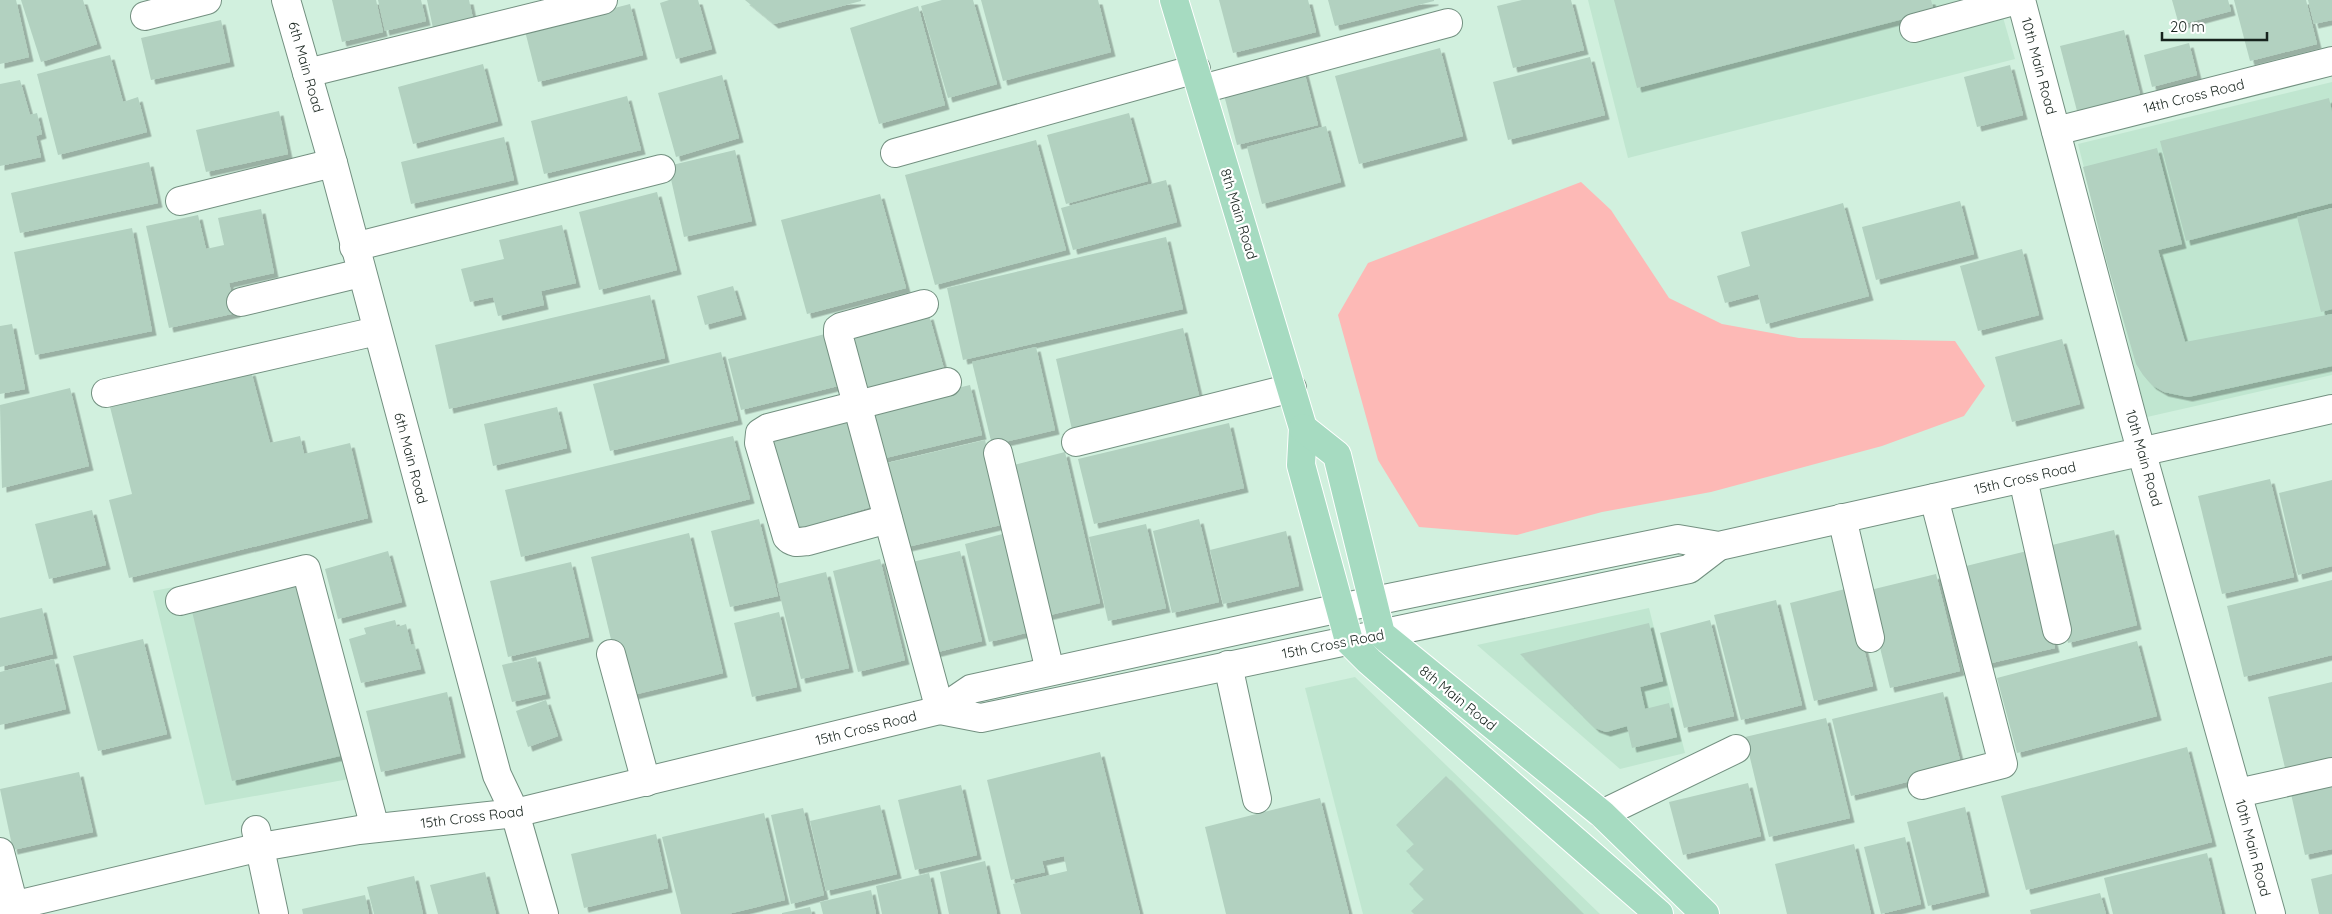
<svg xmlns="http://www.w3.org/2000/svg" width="2332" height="914" viewBox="0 0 2332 914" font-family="Quicksand,sans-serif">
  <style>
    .built { fill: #c0e6d0 }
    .green { fill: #fdb9b6 }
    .building { fill: #b2d1c0; filter: url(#shadow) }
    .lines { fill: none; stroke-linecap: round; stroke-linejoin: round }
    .minor-casing { stroke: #739080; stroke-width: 30 }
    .major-casing { stroke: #fff; stroke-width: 30 }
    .minor { stroke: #fff; stroke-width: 28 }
    .major { stroke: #a6dbc1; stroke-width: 28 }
    .labels { text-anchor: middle; stroke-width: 4.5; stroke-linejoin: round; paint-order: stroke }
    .street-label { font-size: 14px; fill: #17231d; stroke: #fff }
  </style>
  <defs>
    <filter id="shadow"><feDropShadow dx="4.5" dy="4.5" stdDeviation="0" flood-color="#0004"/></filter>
  </defs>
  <rect width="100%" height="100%" fill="#d1f0de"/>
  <!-- built -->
  <g class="built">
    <path d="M1588 0H1998L2015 59 1628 158Z"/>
    <path d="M2332 82V375L2147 417 2078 144Z"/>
    <path d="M310 561 371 775 205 805 153 591Z"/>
    <path d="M1649 608 1685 753 1620 769 1477 645Z"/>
    <path d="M1355 677 1600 914H1363L1305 688Z"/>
  </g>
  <!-- green -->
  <path class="green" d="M1581 182 1611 210 1669 298 1722 324 1799 338 1955 341 1985 386 1964 416 1882 446 1711 492 1602 512 1517 535 1419 527 1378 460 1338 315 1368 263Z"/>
  <!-- building -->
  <g class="building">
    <path d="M0 0H16L29 57 0 64Z"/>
    <path d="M21 0H83L97 44 41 62Z"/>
    <path d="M332 0H376L383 32 342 42Z"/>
    <path d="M378 0H421L426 21 385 31Z"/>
    <path d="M427 0H469L473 19 433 28Z"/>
    <path d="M669 0H698L712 49 676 59 660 3Z"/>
    <path d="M745 0H861V1L774 24Z"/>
    <path d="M942 0H973L997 84 948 98 921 6Z"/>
    <path d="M981 0H1098L1111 52 1003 81Z"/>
    <path d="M1219 0H1308L1316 32 1233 53Z"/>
    <path d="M1328 0H1434V1L1335 26Z"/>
    <path d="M1522 0H1571L1584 50 1513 68 1497 6Z"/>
    <path d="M1614 0H1931L1934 11 1637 88Z"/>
    <path d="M2172 0H2228L2231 11 2179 25Z"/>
    <path d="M2234 0H2306L2317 44 2250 61Z"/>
    <path d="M2308 0H2332V20L2314 24Z"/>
    <path d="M630 4 643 55 538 82 525 31Z"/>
    <path d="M918 6 945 105 879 124 850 28Z"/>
    <path d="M221 20 230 62 151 80 141 38Z"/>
    <path d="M2124 30 2140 94 2077 111 2060 46Z"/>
    <path d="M2189 43 2197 75 2152 87 2144 55Z"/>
    <path d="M1440 48 1463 136 1359 164 1335 76Z"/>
    <path d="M110 55 123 102 138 97 147 132 58 155 37 74Z"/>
    <path d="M1590 57 1605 115 1508 140 1493 82Z"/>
    <path d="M483 64 498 121 413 144 398 87Z"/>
    <path d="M2010 65 2023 115 1977 127 1964 77Z"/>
    <path d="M1304 71 1318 125 1237 145 1223 91Z"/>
    <path d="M722 75 739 138 676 157 658 93Z"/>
    <path d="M20 80 30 115 37 113 42 134 36 136 41 157 0 166V84Z"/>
    <path d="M627 96 641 150 544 174 531 121Z"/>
    <path d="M2329 98 2332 112V203L2186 241 2160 141Z"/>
    <path d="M279 111 288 154 206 172 196 130Z"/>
    <path d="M1129 113 1148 181 1066 204 1047 135Z"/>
    <path d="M1326 126 1341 182 1262 204 1247 147Z"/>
    <path d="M504 137 514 180 411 204 401 162Z"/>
    <path d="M1036 140 1066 250 935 285 905 175Z"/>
    <path d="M2157 148 2182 244 2158 250 2185 342 2332 314V366L2188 397 2164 392 2152 385 2143 375 2136 364 2107 263 2083 167Z"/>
    <path d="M735 150 752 221 684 237 668 166Z"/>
    <path d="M149 162 158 203 20 233 11 193Z"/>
    <path d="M1166 180 1177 222 1073 250 1061 208Z"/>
    <path d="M657 192 677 270 599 290 579 212Z"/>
    <path d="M880 194 906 288 807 314 781 220Z"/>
    <path d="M1960 201 1974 254 1876 280 1862 227Z"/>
    <path d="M1843 203 1869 296 1766 324 1758 294 1725 303 1717 276 1750 266 1741 232Z"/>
    <path d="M2332 208V309L2321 312 2297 217Z"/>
    <path d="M261 209 274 273 229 283 236 313 169 328 146 226 198 215 206 249 224 245 218 218Z"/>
    <path d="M562 225 576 283 541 291 544 305 498 316 493 297 470 302 461 269 504 259 499 240Z"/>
    <path d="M132 228 152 331 35 355 14 252Z"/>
    <path d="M1166 237 1183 309 963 360 947 288Z"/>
    <path d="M2022 249 2039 315 1978 331 1960 266Z"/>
    <path d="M733 286 742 315 705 325 697 296Z"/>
    <path d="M650 295 665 358 449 409 435 345Z"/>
    <path d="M929 315 944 369 861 392 846 338Z"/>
    <path d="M12 324 25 389 0 394V326Z"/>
    <path d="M1183 328 1201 404 1073 434 1056 359Z"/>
    <path d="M825 334 838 386 741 410 728 359Z"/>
    <path d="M2062 339 2080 404 2012 422 1995 357Z"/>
    <path d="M1036 347 1055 430 992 445 972 362Z"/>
    <path d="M721 352 738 420 610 451 593 384Z"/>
    <path d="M251 371 270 443 300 436 304 454 350 443 368 518 129 578 109 500 132 494 110 407Z"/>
    <path d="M970 385 982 435 877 460 865 410Z"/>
    <path d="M70 388 89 466 2 488 0 405Z"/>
    <path d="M557 407 567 448 493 466 484 424Z"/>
    <path d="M848 418 874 506 791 531 765 442Z"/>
    <path d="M1229 423 1244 488 1094 524 1078 459Z"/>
    <path d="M733 436 750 499 521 557 505 490Z"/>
    <path d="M985 440 1005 524 907 547 887 463Z"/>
    <path d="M1065 452 1100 603 1046 616 1010 466Z"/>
    <path d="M2270 479 2294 577 2222 594 2198 496Z"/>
    <path d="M2332 480V566L2298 575 2279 493Z"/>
    <path d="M92 510 106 565 49 579 35 524Z"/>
    <path d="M759 519 778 596 730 607 711 531Z"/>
    <path d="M1199 519 1219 602 1172 613 1153 531Z"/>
    <path d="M1146 524 1166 608 1108 621 1089 537Z"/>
    <path d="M2114 530 2137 625 2068 643 2044 547Z"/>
    <path d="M1286 531 1299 586 1223 604 1210 550Z"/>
    <path d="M1010 532 1034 631 989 642 965 544Z"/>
    <path d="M689 533 723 673 625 697 591 557Z"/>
    <path d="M2031 550 2055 648 1983 665 1958 568Z"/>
    <path d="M388 551 402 602 338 619 325 569Z"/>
    <path d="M960 551 982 641 934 653 912 562Z"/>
    <path d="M880 559 905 660 858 672 833 571Z"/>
    <path d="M571 562 589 637 508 657 490 581Z"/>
    <path d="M826 572 849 668 801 679 777 584Z"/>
    <path d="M1936 574 1960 671 1890 688 1866 591Z"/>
    <path d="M2332 580V655L2244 677 2227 606Z"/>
    <path d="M299 582 340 756 232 781 191 607Z"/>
    <path d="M1849 588 1873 686 1814 701 1790 603Z"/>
    <path d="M1776 600 1802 705 1741 720 1714 615Z"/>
    <path d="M42 608 53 654 0 667V618Z"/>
    <path d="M779 612 797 687 752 697 734 623Z"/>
    <path d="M395 620 397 627 406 624 411 645 414 644 421 669 361 683 349 639 366 634 364 628Z"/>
    <path d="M1710 620 1734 716 1684 728 1660 633Z"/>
    <path d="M1649 623 1663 681 1640 687 1645 709 1669 703 1677 737 1632 748 1627 726 1606 732 1595 728 1520 654Z"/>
    <path d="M143 639 167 734 98 751 73 656Z"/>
    <path d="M2137 641 2157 716 2017 753 1997 678Z"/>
    <path d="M536 657 546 694 512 702 502 665Z"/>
    <path d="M54 659 66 709 0 725V672Z"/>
    <path d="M2332 682V761L2286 772 2268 697Z"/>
    <path d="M447 692 461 753 381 772 366 711Z"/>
    <path d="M1943 692 1962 768 1851 796 1832 719Z"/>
    <path d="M546 700 558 736 528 747 516 711Z"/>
    <path d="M1826 718 1850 818 1769 837 1745 737Z"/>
    <path d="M2187 747 2212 842 2026 890 2001 796Z"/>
    <path d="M1100 752 1140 914H1021L1013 884 1067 871 1064 856 1042 861 1045 872 1011 880 987 780Z"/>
    <path d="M79 772 93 832 13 850 0 789Z"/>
    <path d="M1446 776 1583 914H1414L1411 911 1424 899 1409 884 1424 869 1406 851 1414 844 1396 825Z"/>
    <path d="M1748 783 1761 836 1683 855 1669 802Z"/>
    <path d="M2332 784V849L2305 855 2291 794Z"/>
    <path d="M961 785 977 855 915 870 898 800Z"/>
    <path d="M1320 798 1349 914H1226L1205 827Z"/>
    <path d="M880 805 897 874 826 891 810 821Z"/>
    <path d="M1965 807 1985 892 1928 906 1907 822Z"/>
    <path d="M803 808 824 895 791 904 771 815Z"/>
    <path d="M764 813 785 900 728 914H681L662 837Z"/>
    <path d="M656 834 668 888 584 908 571 854Z"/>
    <path d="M1905 837 1921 904 1881 914 1864 847Z"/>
    <path d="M1854 844 1871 914H1787L1775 864Z"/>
    <path d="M2207 853 2222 914H2113L2104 878Z"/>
    <path d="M985 861 997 914H949L940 872Z"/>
    <path d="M485 872 496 914H438L430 885Z"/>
    <path d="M929 873 938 914H882L876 886Z"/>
    <path d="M2332 874V914H2319L2311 879Z"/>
    <path d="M414 876 423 914H374L367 887Z"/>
    <path d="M871 890 876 914H823L820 902Z"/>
    <path d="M2100 893 2106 914H2031L2030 910Z"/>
    <path d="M365 895 369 914H303L302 909Z"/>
    <path d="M810 907 812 914H782V913Z"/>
  </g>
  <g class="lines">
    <!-- minor casing -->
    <g class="minor-casing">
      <g id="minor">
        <path d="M286 0 333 163 497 775 515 813 544 914"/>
        <path d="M2021 0 2134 425 2271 914"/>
        <path d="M145 16 207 0"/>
        <path d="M1914 28 2017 0"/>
        <path d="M307 73 603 0"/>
        <path d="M1202 89 1448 23"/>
        <path d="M2056 131 2332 61"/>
        <path d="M895 153 1196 69"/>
        <path d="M180 201 333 163"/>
        <path d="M354 247 661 169"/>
        <path d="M241 302 361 273"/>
        <path d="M924 304 841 327 838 329V334L940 710"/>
        <path d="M106 393 377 331"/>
        <path d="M1076 442 1292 388"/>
        <path d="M998 453 1050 671"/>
        <path d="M2023 479 2057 630"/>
        <path d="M1842 518 1870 638"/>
        <path d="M888 519 808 541C799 542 793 544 787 537L759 443 760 433 768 428 947 382"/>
        <path d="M180 601 306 569 375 828"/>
        <path d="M611 654 646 782"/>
        <path d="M1228 665 1257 799"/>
        <path d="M940 710 981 718 1689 569 1719 546"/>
        <path d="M1922 785 2003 764 1934 498"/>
        <path d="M2238 793 2332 772"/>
        <path d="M1602 814 1736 749"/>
        <path d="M256 830 274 914"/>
        <path d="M0 852 14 906"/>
        <path d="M0 909 261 847 359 830 515 813 940 710 971 689 1340 608 1678 539 1719 546 2332 409"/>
      </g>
    </g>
    <!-- major casing -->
    <g class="major-casing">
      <g id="major">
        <path d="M1174 0 1303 428 1301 465 1349 641 1369 661 1659 914"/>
        <path d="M1303 428 1337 455 1381 634 1602 814 1705 914"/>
      </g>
    </g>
    <!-- minor -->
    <use href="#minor" class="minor"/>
    <!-- major -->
    <use href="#major" class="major"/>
  </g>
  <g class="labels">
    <!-- street labels -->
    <g class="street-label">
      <text transform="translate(2039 66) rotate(75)" y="5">10th Main Road</text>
      <text transform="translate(306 67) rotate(74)" y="5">6th Main Road</text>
      <text transform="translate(2194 96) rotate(-14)" y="5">14th Cross Road</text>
      <text transform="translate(1239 214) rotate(73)" y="5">8th Main Road</text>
      <text transform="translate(411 458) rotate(75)" y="5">6th Main Road</text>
      <text transform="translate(2144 458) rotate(74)" y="5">10th Main Road</text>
      <text transform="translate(2025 478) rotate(-13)" y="5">15th Cross Road</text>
      <text transform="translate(1333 644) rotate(-11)" y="5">15th Cross Road</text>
      <text transform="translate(1458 698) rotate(39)" y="5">8th Main Road</text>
      <text transform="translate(866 728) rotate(-14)" y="5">15th Cross Road</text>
      <text transform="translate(472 817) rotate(-7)" y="5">15th Cross Road</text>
      <text transform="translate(2253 848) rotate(75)" y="5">10th Main Road</text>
    </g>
  </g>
  <!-- scale -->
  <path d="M2162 32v8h105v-8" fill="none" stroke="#17231d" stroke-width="2.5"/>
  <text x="2170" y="32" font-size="15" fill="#17231d" stroke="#ffffff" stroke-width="4" paint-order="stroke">20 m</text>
</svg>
